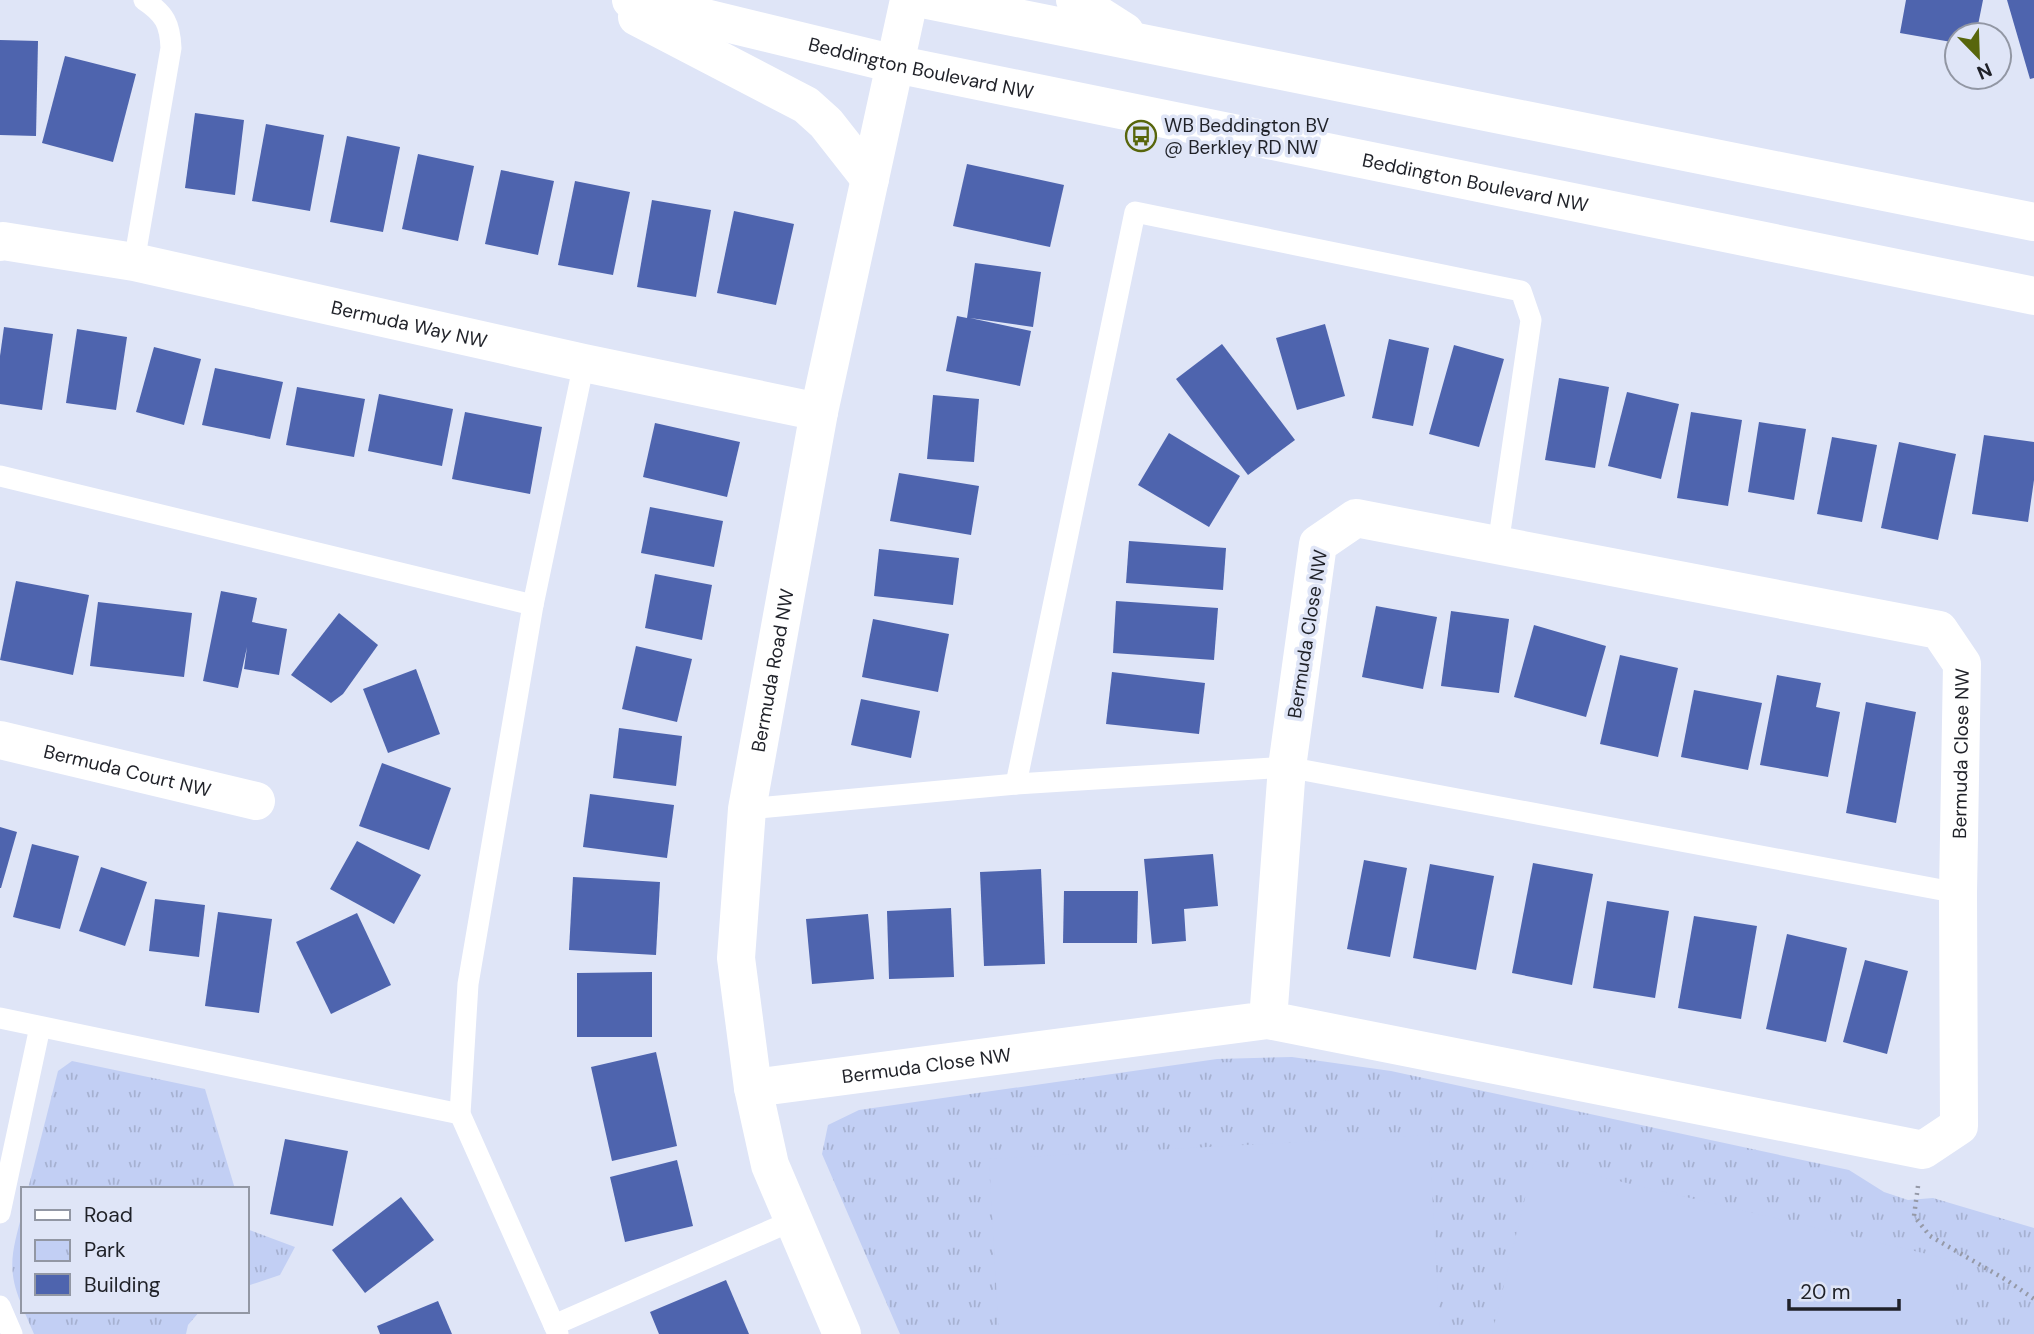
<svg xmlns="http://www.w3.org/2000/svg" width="2034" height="1334" viewBox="0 0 2034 1334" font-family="'DM Sans',sans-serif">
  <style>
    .park { fill: url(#park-tufts) }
    .pitch { fill: #c2cff4 }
    .building { fill: #4e64ae }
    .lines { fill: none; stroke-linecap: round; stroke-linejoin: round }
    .path { stroke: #9599a7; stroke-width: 4.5; stroke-dasharray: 2 5; stroke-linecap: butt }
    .service { stroke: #fff; stroke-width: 21 }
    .minor { stroke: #fff; stroke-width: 38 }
    .secondary { stroke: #fff; stroke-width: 38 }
    .labels { text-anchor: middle; stroke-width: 7; stroke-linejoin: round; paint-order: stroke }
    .street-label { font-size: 19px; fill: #1f2128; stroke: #dfe5f7 }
    .poi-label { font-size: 19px; fill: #1f2128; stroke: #dfe5f7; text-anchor: start }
  </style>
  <defs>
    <pattern id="park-tufts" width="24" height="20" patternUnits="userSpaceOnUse" patternTransform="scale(1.75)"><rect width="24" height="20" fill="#c2cff4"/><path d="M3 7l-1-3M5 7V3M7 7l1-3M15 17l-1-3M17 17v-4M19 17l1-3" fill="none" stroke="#a6b1d1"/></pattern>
  </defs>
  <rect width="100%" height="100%" fill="#dfe5f7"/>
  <!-- park -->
  <g class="park">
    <path d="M1292 1057 1391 1071 1849 1170 1884 1192 1908 1200 1933 1198 2034 1228V1334H900L822 1154 828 1125 859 1110 1217 1059Z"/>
    <path d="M72 1061 205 1089 235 1189H28L58 1071Z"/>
    <path d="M23 1210V1308C5 1268 13 1250 23 1210Z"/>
    <path d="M247 1229 295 1247 280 1275 247 1286Z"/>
    <path d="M24 1311H200L188 1325 186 1334H34Z"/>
  </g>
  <!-- pitch -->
  <g class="pitch">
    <path d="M1429 1135 1440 1334H999L989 1159Z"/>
    <path d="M1534 1161 1961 1262 1944 1334H1492Z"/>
  </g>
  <!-- building -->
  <g class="building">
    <path d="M1906 0H1983L1976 35H1957V43L1900 33Z"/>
    <path d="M2007 0H2034V78L2030 79Z"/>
    <path d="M0 40 38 41 36 136 0 135Z"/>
    <path d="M65 56 136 74 113 162 42 143Z"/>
    <path d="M195 113 244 120 235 195 185 188Z"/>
    <path d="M266 124 324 135 310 211 252 201Z"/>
    <path d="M347 136 400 147 383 232 330 222Z"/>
    <path d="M418 154 474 166 458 241 402 229Z"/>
    <path d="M967 164 1064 185 1050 247 953 226Z"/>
    <path d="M501 170 554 181 538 255 485 244Z"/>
    <path d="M575 181 630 192 613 275 558 265Z"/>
    <path d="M652 200 711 210 696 297 637 287Z"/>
    <path d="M734 211 794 224 776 305 717 293Z"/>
    <path d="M975 263 1041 272 1033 327 970 318 1031 331 1020 386 946 371 957 316 967 318Z"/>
    <path d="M1325 324 1345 396 1297 410 1276 338Z"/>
    <path d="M4 327 53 334 42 410 0 404V356Z"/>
    <path d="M77 329 127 337 116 410 66 403Z"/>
    <path d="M1389 339 1429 348 1413 426 1372 418Z"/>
    <path d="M1222 344 1295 440 1248 475 1176 379Z"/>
    <path d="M1454 345 1504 359 1479 447 1429 434Z"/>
    <path d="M154 347 201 359 184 425 136 412Z"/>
    <path d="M215 368 283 382 270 439 202 425Z"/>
    <path d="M1559 378 1609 387 1595 468 1545 460Z"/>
    <path d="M297 387 365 399 354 457 286 445Z"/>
    <path d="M1627 392 1679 404 1661 479 1608 466Z"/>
    <path d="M379 394 453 409 442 466 368 451Z"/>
    <path d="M933 395 979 399 974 462 927 459Z"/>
    <path d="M465 412 542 427 530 494 452 479Z"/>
    <path d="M1691 412 1742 420 1728 506 1677 498Z"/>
    <path d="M1759 422 1806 429 1794 500 1748 492Z"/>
    <path d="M655 423 740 442 727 497 643 477Z"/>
    <path d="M1169 433 1240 476 1209 527 1138 485Z"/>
    <path d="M1984 435 2034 442V480L2028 522 1972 514Z"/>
    <path d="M1832 437 1877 445 1862 522 1817 514Z"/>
    <path d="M1899 442 1956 454 1938 540 1881 528Z"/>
    <path d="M899 473 979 486 971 535 890 521Z"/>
    <path d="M650 507 723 521 714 567 641 553Z"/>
    <path d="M1129 541 1226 548 1223 590 1126 583Z"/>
    <path d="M879 549 959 558 953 605 874 596Z"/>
    <path d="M655 574 712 585 702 640 645 628Z"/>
    <path d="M16 581 89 595 73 675 0 660Z"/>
    <path d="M221 591 257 598 252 622 287 629 279 675 244 669 247 647 238 688 203 681Z"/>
    <path d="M1116 601 1218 608 1214 660 1113 653Z"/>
    <path d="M98 602 192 613 184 677 90 666Z"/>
    <path d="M1376 606 1437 617 1423 689 1362 677Z"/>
    <path d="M1451 611 1509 619 1499 693 1441 686Z"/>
    <path d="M339 613 378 645 343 694 331 703 291 675Z"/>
    <path d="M873 619 949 634 938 692 862 677Z"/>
    <path d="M1534 625 1606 646 1586 717 1514 697Z"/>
    <path d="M636 646 692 659 677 722 622 709Z"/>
    <path d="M1620 655 1678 668 1658 757 1600 744Z"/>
    <path d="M416 669 440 734 388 753 363 689Z"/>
    <path d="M1112 672 1205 683 1199 734 1106 724Z"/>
    <path d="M1777 675 1821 683 1816 707 1840 712 1828 777 1760 765Z"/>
    <path d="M1694 690 1762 703 1748 770 1681 757Z"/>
    <path d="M861 699 920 711 911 758 851 745Z"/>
    <path d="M1866 702 1916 712 1896 823 1846 813Z"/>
    <path d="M619 728 682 736 676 786 613 778Z"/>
    <path d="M382 763 451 788 429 850 359 826Z"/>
    <path d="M590 794 674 805 667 858 583 847Z"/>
    <path d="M0 827 17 832 1 888H0Z"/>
    <path d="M357 841 421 875 394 924 330 889Z"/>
    <path d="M32 844 79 856 60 929 13 917Z"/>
    <path d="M1213 854 1218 906 1184 909 1186 941 1152 944 1144 859Z"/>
    <path d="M1364 860 1407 868 1390 957 1347 949Z"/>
    <path d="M1533 863 1593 874 1572 985 1512 973Z"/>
    <path d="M1430 864 1494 876 1476 970 1413 958Z"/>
    <path d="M101 867 147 882 125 946 79 931Z"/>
    <path d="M1041 869 1045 964 984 966 980 872Z"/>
    <path d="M573 877 660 882 656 955 569 950Z"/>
    <path d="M1064 891H1138L1137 943H1063Z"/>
    <path d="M155 899 205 905 199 957 149 951Z"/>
    <path d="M1607 901 1669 911 1655 998 1593 988Z"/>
    <path d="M951 908 954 977 889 979 887 911Z"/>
    <path d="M218 912 272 919 259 1013 205 1006Z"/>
    <path d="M357 913 391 985 331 1014 296 942Z"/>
    <path d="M868 914 874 979 812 984 806 919Z"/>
    <path d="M1694 916 1757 926 1741 1019 1678 1008Z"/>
    <path d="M1787 934 1847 948 1826 1042 1766 1029Z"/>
    <path d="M1865 960 1908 971 1887 1054 1843 1042Z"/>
    <path d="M652 972V1037H577V973Z"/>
    <path d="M656 1052 677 1146 612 1161 591 1067Z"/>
    <path d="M285 1139 348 1151 333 1226 270 1214Z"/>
    <path d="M677 1160 693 1226 625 1242 610 1177Z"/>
    <path d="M401 1197 434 1240 365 1293 332 1250Z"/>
    <path d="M726 1280 749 1334H659L650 1312Z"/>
    <path d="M438 1301 452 1334H380L377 1326Z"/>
  </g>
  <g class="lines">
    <!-- path -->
    <path class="path" d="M1918 1186 1914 1216 1930 1236 2008 1281 2034 1299"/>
    <!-- service -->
    <g class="service">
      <path d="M134 262 171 48C170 24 165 14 144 0"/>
      <path d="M0 476 533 605"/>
      <path d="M1016 784 1135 212 1521 291 1531 320 1498 545"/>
      <path d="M747 809 1016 784 1287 767 1958 893"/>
      <path d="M0 1018 460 1114"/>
      <path d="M0 1213 40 1027"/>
      <path d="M0 1306 12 1334"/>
      <path d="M554 1325 794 1220"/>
      <path d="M558 1334 460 1114 468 984 533 605 584 363"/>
    </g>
    <!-- minor -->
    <g class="minor">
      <path id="s1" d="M0 242 3 241 134 262 584 363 819 412"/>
      <path id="s2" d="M0 740 256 801"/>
      <path id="s3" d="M753 1088 1268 1020 1923 1150 1959 1126 1958 893 1962 664 1939 630 1356 518 1318 544 1287 767 1268 1020"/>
      <path id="s4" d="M842 1334 770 1165 753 1088 736 958 747 809 819 412 909 0"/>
    </g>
    <!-- secondary -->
    <g class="secondary">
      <path id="s5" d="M631 0 895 64 2034 296"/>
      <path d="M928 0 2034 222"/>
      <path d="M1075 0 1125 32"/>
      <path d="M637 17 806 105 826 123 870 179"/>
    </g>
  </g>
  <!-- icons -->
  <defs>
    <g id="bus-ring" transform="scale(1.575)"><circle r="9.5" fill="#dfe5f7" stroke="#58660c" stroke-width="1.5"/><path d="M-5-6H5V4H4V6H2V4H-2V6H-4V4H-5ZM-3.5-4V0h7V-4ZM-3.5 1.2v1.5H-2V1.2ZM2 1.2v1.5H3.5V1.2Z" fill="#58660c"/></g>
  </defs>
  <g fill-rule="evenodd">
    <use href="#bus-ring" x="1141" y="136"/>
  </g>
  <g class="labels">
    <!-- street labels -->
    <g class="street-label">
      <text dy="7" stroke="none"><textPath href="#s5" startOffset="298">Beddington Boulevard NW</textPath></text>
      <text dy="7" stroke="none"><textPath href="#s5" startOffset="864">Beddington Boulevard NW</textPath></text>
      <text dy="7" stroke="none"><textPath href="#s1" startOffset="418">Bermuda Way NW</textPath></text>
      <text transform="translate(1307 634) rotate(-81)" y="7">Bermuda Close NW</text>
      <text dy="7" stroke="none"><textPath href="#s4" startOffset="684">Bermuda Road NW</textPath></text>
      <text dy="7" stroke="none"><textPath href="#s3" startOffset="1603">Bermuda Close NW</textPath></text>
      <text dy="7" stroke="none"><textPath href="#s2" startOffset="131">Bermuda Court NW</textPath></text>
      <text dy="7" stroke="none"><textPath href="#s3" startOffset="175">Bermuda Close NW</textPath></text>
    </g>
    <!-- poi labels -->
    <g class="poi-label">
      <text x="1164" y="132">WB Beddington BV<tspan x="1164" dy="22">@ Berkley RD NW</tspan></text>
    </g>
  </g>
  <!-- legend -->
  <rect x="21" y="1187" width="228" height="126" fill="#dfe5f7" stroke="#9297a4" stroke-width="2"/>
  <rect x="35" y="1210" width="35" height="10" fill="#ffffff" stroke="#9297a4" stroke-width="2"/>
  <text x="84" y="1222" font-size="21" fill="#1f2128">Road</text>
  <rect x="35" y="1240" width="35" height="21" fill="url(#park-tufts)" stroke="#9297a4" stroke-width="2"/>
  <text x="84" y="1257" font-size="21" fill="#1f2128">Park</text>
  <rect x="35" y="1274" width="35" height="21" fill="#4e64ae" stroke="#9297a4" stroke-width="2"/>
  <text x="84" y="1292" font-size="21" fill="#1f2128">Building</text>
  <!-- north arrow -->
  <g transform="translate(1978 56) rotate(157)"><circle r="33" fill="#dfe5f7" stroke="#9297a4" stroke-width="2"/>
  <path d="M0-5L12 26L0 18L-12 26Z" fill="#58660c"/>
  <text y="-10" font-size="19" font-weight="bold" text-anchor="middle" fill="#1f2128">N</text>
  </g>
  <!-- scale -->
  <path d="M1789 1299v10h110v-10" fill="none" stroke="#1f2128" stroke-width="3.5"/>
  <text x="1800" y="1299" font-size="21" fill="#1f2128" stroke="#dfe5f7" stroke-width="5" paint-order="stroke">20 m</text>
</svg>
